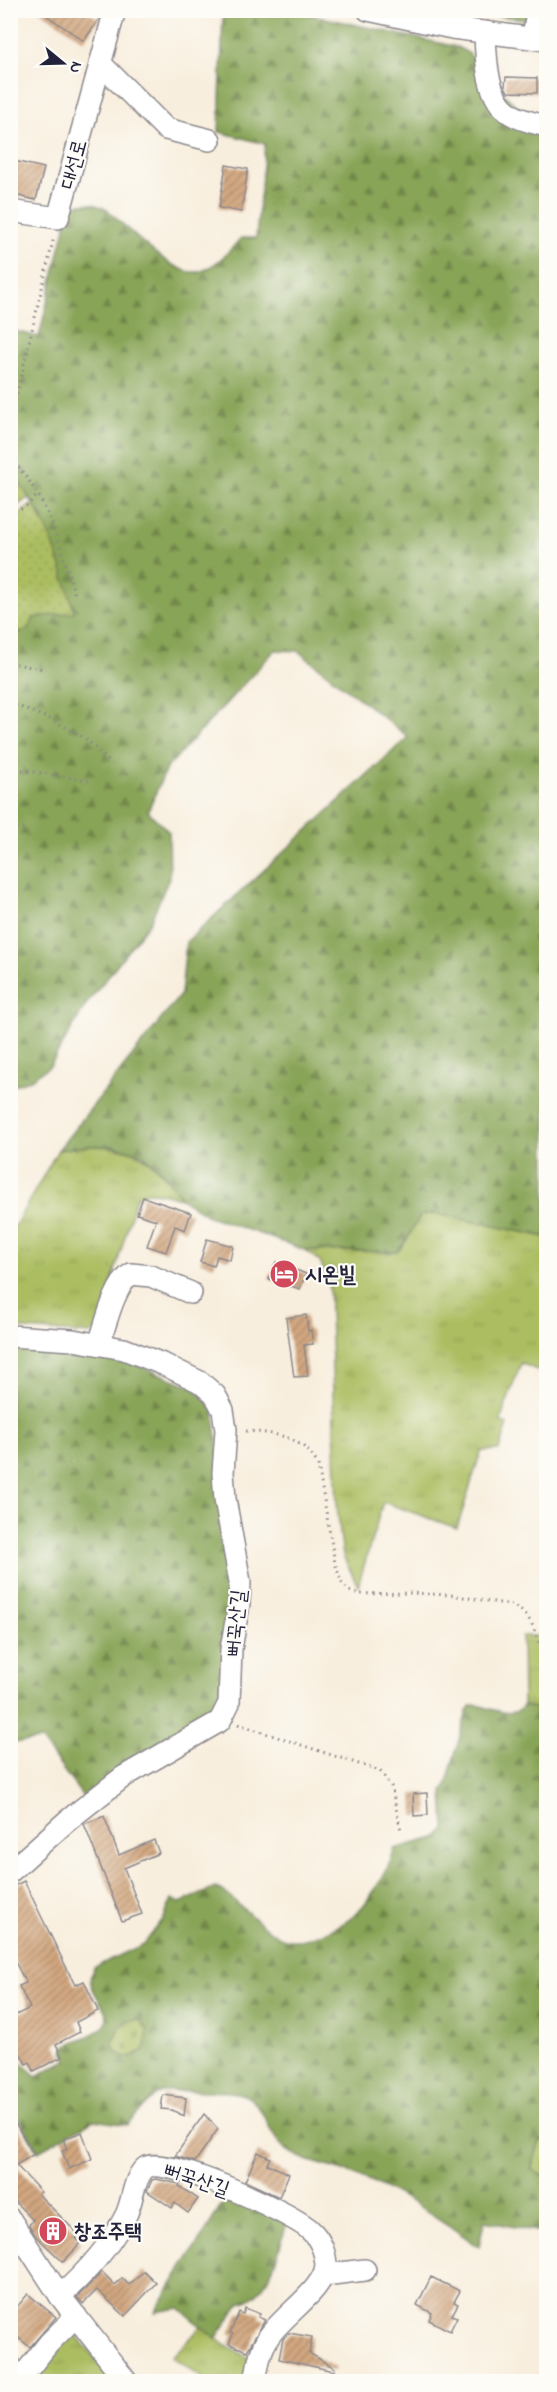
<svg xmlns="http://www.w3.org/2000/svg" width="557" height="2392" viewBox="0 0 557 2392" font-family="'Indie Flower','Poor Story',sans-serif">
  <style>
    .grass { fill: url(#grass-tufts); stroke: #66704e; stroke-width: 1.5 }
    .forest { fill: url(#forest-firs); stroke: #556348; stroke-width: 1.5 }
    .cemetery { fill: url(#cemetery-stones); stroke: #66704e; stroke-width: 1.5 }
    .garden { fill: url(#garden-dots); stroke: #66704e; stroke-width: 1.5 }
    .building { fill: url(#building-hatch) }
    .lines { fill: none; stroke-linecap: round; stroke-linejoin: round }
    .minor-casing { stroke: #8d888c; stroke-width: 24 }
    .path { stroke: #8d888c; stroke-width: 3; stroke-dasharray: 1.5 4.5; stroke-linecap: butt }
    .minor { stroke: #fff; stroke-width: 21 }
    .labels { text-anchor: middle; stroke-width: 4.5; stroke-linejoin: round; paint-order: stroke }
    .street-label { font-size: 21px; fill: #22223b; stroke: #fdfcf7 }
    .poi-label { font-size: 21px; font-weight: bold; fill: #22223b; stroke: #fdfcf7; text-anchor: start }
  </style>
  <defs>
    <pattern id="grass-tufts" width="24" height="20" patternUnits="userSpaceOnUse" patternTransform="scale(1.5)"><rect width="24" height="20" fill="#abbd60"/><path d="M3 7l-1-3M5 7V3M7 7l1-3M15 17l-1-3M17 17v-4M19 17l1-3" fill="none" stroke="#93a254"/></pattern>
    <pattern id="forest-firs" width="22" height="20" patternUnits="userSpaceOnUse" patternTransform="scale(1.5)"><rect width="22" height="20" fill="#88a456"/><path d="M5 1l3.5 6h-7zM16 11l3.5 6h-7z" fill="#6f8548"/></pattern>
    <pattern id="cemetery-stones" width="16" height="16" patternUnits="userSpaceOnUse" patternTransform="scale(1.5)"><rect width="16" height="16" fill="#abbd60"/><path d="M2 7V4a2 2 0 0 1 4 0v3zM10 15v-3a2 2 0 0 1 4 0v3z" fill="#93a254"/></pattern>
    <pattern id="garden-dots" width="8" height="8" patternUnits="userSpaceOnUse" patternTransform="scale(1.5)"><rect width="8" height="8" fill="#abbd60"/><path d="M2 2h.1M6 6h.1" fill="none" stroke="#93a254" stroke-width="1.8" stroke-linecap="round"/></pattern>
    <pattern id="building-hatch" width="6" height="6" patternUnits="userSpaceOnUse" patternTransform="scale(1.5)"><rect width="6" height="6" fill="#d2a780"/><path d="M-1 1l2-2M0 6l6-6M5 7l2-2" fill="none" stroke="#aa886a"/></pattern>
  </defs>
  <rect width="100%" height="100%" fill="#fdfcf7"/>
  <filter id="ink" filterUnits="userSpaceOnUse"><feTurbulence type="fractalNoise" baseFrequency=".0167" numOctaves="2"/><feDisplacementMap in="SourceGraphic" scale="12" xChannelSelector="R" yChannelSelector="G"/><feConvolveMatrix kernelMatrix="1 2 1 2 8 2 1 2 1" color-interpolation-filters="sRGB"/></filter>
  <filter id="wash" filterUnits="userSpaceOnUse"><feTurbulence type="fractalNoise" baseFrequency=".008" numOctaves="4" result="noise"/><feDisplacementMap in="SourceGraphic" scale="24" xChannelSelector="R" yChannelSelector="G"/><feGaussianBlur stdDeviation="1.35" result="paint"/><feColorMatrix in="noise" values="0 0 0 0 0 0 0 0 0 0 0 0 0 0 0 0 0 1.4 0 .05"/><feComposite in="paint" operator="in"/></filter>
  <g filter="url(#wash)">
    <rect width="100%" height="100%" fill="#f8eedd"/>
    <!-- grass -->
    <g class="grass">
      <path d="M87 1146C138 1146 152 1157 181 1198 166 1195 147 1186 136 1198L100 1324 91 1334 11 1328V1233L58 1150Z"/>
      <path d="M433 1213 546 1237V1374L521 1363 500 1421 508 1425 499 1450 481 1451 457 1528 383 1502 358 1586 343 1556 337 1507 329 1282 320 1262 305 1250 397 1252 406 1241 420 1215Z"/>
      <path d="M522 1636H546V1710L523 1706Z"/>
      <path d="M546 2139V2178L531 2170 540 2141Z"/>
      <path d="M201 2327 216 2339 253 2361 250 2381H207L172 2357Z"/>
      <path d="M71 2329 111 2378 107 2382H26Z"/>
    </g>
    <!-- forest -->
    <g class="forest">
      <path d="M223 11H294L457 47 470 54 480 72 546 133V1237L433 1213 420 1216 406 1241 397 1252 305 1250 206 1215 181 1198 165 1175 142 1154 114 1146H87L58 1150 181 994 186 942 408 737 298 651 275 650 166 769 148 811 169 832 170 876 150 922 85 1006 50 1066 29 1080 11 1086 10 631 20 633 32 618 74 612 41 515 10 471 11 330 39 337 70 206C85 202 93 202 107 210 126 226 176 281 202 271 219 264 229 251 241 238H256L265 144 219 132Z"/>
      <path d="M457 11H532L531 20Z"/>
      <path d="M10 1343 107 1353 193 1387 207 1400 214 1413 234 1578 219 1713 84 1798 41 1740 11 1743Z"/>
      <path d="M477 1705C489 1708 515 1720 523 1706L546 1710V2139L540 2141 531 2169 546 2178V2233L484 2221 479 2247C439 2218 401 2192 353 2174 331 2165 300 2163 282 2146 266 2132 263 2099 241 2094 229 2091 170 2089 159 2093 150 2098 135 2117 127 2125L94 2120 38 2151 11 2106V2054L36 2076 67 2060 63 2052 66 2045C77 2040 96 2035 104 2026 118 2011 77 1987 95 1967L144 1944 164 1918 172 1899 180 1903 215 1888 223 1891C238 1903 268 1934 285 1939 303 1945 335 1929 350 1919 365 1908 391 1868 394 1849L438 1837 445 1829 443 1790 446 1786 467 1711 471 1706Z"/>
      <path d="M228 2201H238L287 2223C278 2250 272 2295 240 2303L216 2339 180 2308 155 2312 221 2206Z"/>
    </g>
    <!-- cemetery -->
    <path class="cemetery" d="M140 2020 148 2031 144 2050 129 2058C105 2050 111 2037 126 2021Z"/>
    <!-- garden -->
    <g class="garden">
      <path d="M11 471 29 497 11 511Z"/>
      <path d="M33 504C53 534 65 578 74 612L33 618C30 632 23 633 11 631V582L19 580 11 559V520Z"/>
    </g>
    <g id="blocks">
      <!-- building -->
      <g class="building">
        <path d="M39 10H86L99 19 84 41Z"/>
        <path d="M506 77 537 78V93L508 92 505 86Z"/>
        <path d="M10 160 44 168 36 200 10 194Z"/>
        <path d="M226 165 248 169 241 212 219 208Z"/>
        <path d="M143 1197 191 1213 185 1230 175 1226 166 1252 147 1246 156 1220 137 1214Z"/>
        <path d="M207 1239 233 1246 230 1260 217 1256 214 1266 200 1262Z"/>
        <path d="M276 1262 306 1274 300 1289 269 1279Z"/>
        <path d="M306 1315 308 1331 311 1330 313 1344 304 1345 308 1376 294 1377 286 1318Z"/>
        <path d="M427 1793 428 1815 414 1816 413 1794Z"/>
        <path d="M104 1816 119 1855 154 1840 159 1853 124 1868 142 1914 122 1921 84 1824Z"/>
        <path d="M24 1881 75 1985 84 1981 98 2011 76 2022 80 2032 56 2044 62 2057 34 2071 30 2062 26 2064 20 2053 14 2055 10 2047V2018L30 2008 19 1986 26 1983 10 1952V1888Z"/>
        <path d="M163 2095 186 2098 184 2116 172 2110 161 2109Z"/>
        <path d="M10 2114 34 2154 16 2165 41 2192 38 2194 79 2235 76 2238 81 2243 63 2262 35 2235 29 2225 33 2220 10 2197Z"/>
        <path d="M204 2114 218 2129 195 2162 175 2156Z"/>
        <path d="M82 2132 92 2159 69 2169 62 2151 67 2149 63 2139Z"/>
        <path d="M258 2152 270 2158 267 2164 289 2174 279 2197 245 2181Z"/>
        <path d="M156 2179 180 2184 179 2186 198 2199 188 2213 175 2203 172 2208 147 2191 152 2180Z"/>
        <path d="M144 2271 156 2283 125 2316 97 2290 83 2304 77 2297 102 2272 115 2285 122 2278 129 2285Z"/>
        <path d="M431 2277 460 2291 454 2302 458 2304 452 2315 457 2317 450 2331 429 2320 432 2313 417 2305Z"/>
        <path d="M28 2294 56 2317 30 2347 12 2333 17 2326 10 2321V2315Z"/>
        <path d="M245 2308 260 2314 258 2317 265 2320 247 2351 229 2344 233 2334 230 2333 239 2312 243 2314Z"/>
        <path d="M289 2333 312 2337 309 2353 335 2368 334 2371 279 2359 283 2339Z"/>
      </g>
    </g>
  </g>
  <g filter="url(#ink)">
    <use href="#blocks" fill-opacity="0" stroke="#8d888c" stroke-width="1.5"/>
    <g class="lines">
      <!-- minor casing -->
      <g class="minor-casing">
        <g id="minor">
          <path d="M368 10 452 28 546 40"/>
          <path d="M485 32C486 59 486 98 511 114 522 121 535 123 546 126"/>
          <path d="M533 38 537 10"/>
          <path d="M100 63 166 129 210 140"/>
          <path d="M10 211 58 218 115 10"/>
          <path d="M10 1336 73 1340 124 1349 165 1365 200 1382 215 1395 223 1410 226 1430 223 1473 225 1499 240 1582 239 1604 231 1649 229 1703 220 1721 123 1777 67 1821 10 1872"/>
          <path d="M99 1344C106 1324 114 1286 131 1274L151 1276 191 1293"/>
          <path d="M10 2219 60 2296 127 2382"/>
          <path d="M324 2275 365 2270"/>
          <path d="M60 2296C87 2272 110 2247 126 2215 133 2201 133 2179 145 2168 161 2153 295 2214 311 2231 320 2239 325 2252 326 2264 326 2289 281 2316 268 2338 259 2352 258 2366 255 2382"/>
          <path d="M18 2382 49 2343 76 2316"/>
        </g>
      </g>
      <!-- path -->
      <g class="path">
        <path d="M10 423 54 237"/>
        <path d="M10 458C49 498 59 543 75 595"/>
        <path d="M10 515 26 506 39 494"/>
        <path d="M10 663 43 669"/>
        <path d="M10 703 55 721 85 738 112 764"/>
        <path d="M10 768 92 781"/>
        <path d="M10 827 25 829"/>
        <path d="M246 1431C277 1434 302 1435 318 1465L335 1563 341 1582 349 1591 359 1594 412 1593 451 1595 512 1605 523 1612 531 1622 546 1659"/>
        <path d="M238 1724 380 1771 391 1786 401 1830"/>
      </g>
      <!-- minor -->
      <use href="#minor" class="minor"/>
    </g>
  </g>
  <!-- icons -->
  <defs>
    <g id="hotel-disc" transform="scale(1.5)"><circle r="9.5" fill="#d1495b" stroke="#fdfcf7"/><path d="M-6-4.5h1.5V1H6V5H4.5V3h-9V5H-6ZM-4 0a1.8 1.8 0 1 1 3.6 0ZM.5 0V-2.5h3Q6-2.5 6 0Z" fill="#fff"/></g>
    <g id="building-disc" transform="scale(1.5)"><circle r="9.5" fill="#d1495b" stroke="#fdfcf7"/><path d="M-4-6H4V6H1V3H-1V6H-4ZM-2.5-4.3h1.7v1.8h-1.7ZM.8-4.3h1.7v1.8H.8ZM-2.5-1h1.7V.8h-1.7ZM.8-1h1.7V.8H.8Z" fill="#fff"/></g>
  </defs>
  <g fill-rule="evenodd">
    <use href="#hotel-disc" x="284" y="1274"/>
    <use href="#building-disc" x="53" y="2231"/>
  </g>
  <g class="labels">
    <!-- street labels -->
    <g class="street-label">
      <text transform="translate(73 164) rotate(-75)" y="7">대선로</text>
      <text transform="translate(235 1623) rotate(-84)" y="7">뻐꾹산길</text>
      <text transform="translate(197 2179) rotate(19)" y="7">뻐꾹산길</text>
    </g>
    <!-- poi labels -->
    <g class="poi-label">
      <text x="305" y="1281">시온빌</text>
      <text x="74" y="2238">창조주택</text>
    </g>
  </g>
  <!-- margin -->
  <rect width="557" height="2392" fill="none" stroke="#fdfcf7" stroke-width="36"/>
  <!-- north arrow -->
  <g transform="translate(63 63) rotate(109)" stroke="#fdfcf7" stroke-width="4.5" paint-order="stroke">
  <path d="M0-4.5L10 22L0 15L-10 22Z" fill="#22223b"/>
  <text y="-9" font-size="16" font-weight="bold" text-anchor="middle" fill="#22223b">N</text>
  </g>
</svg>
